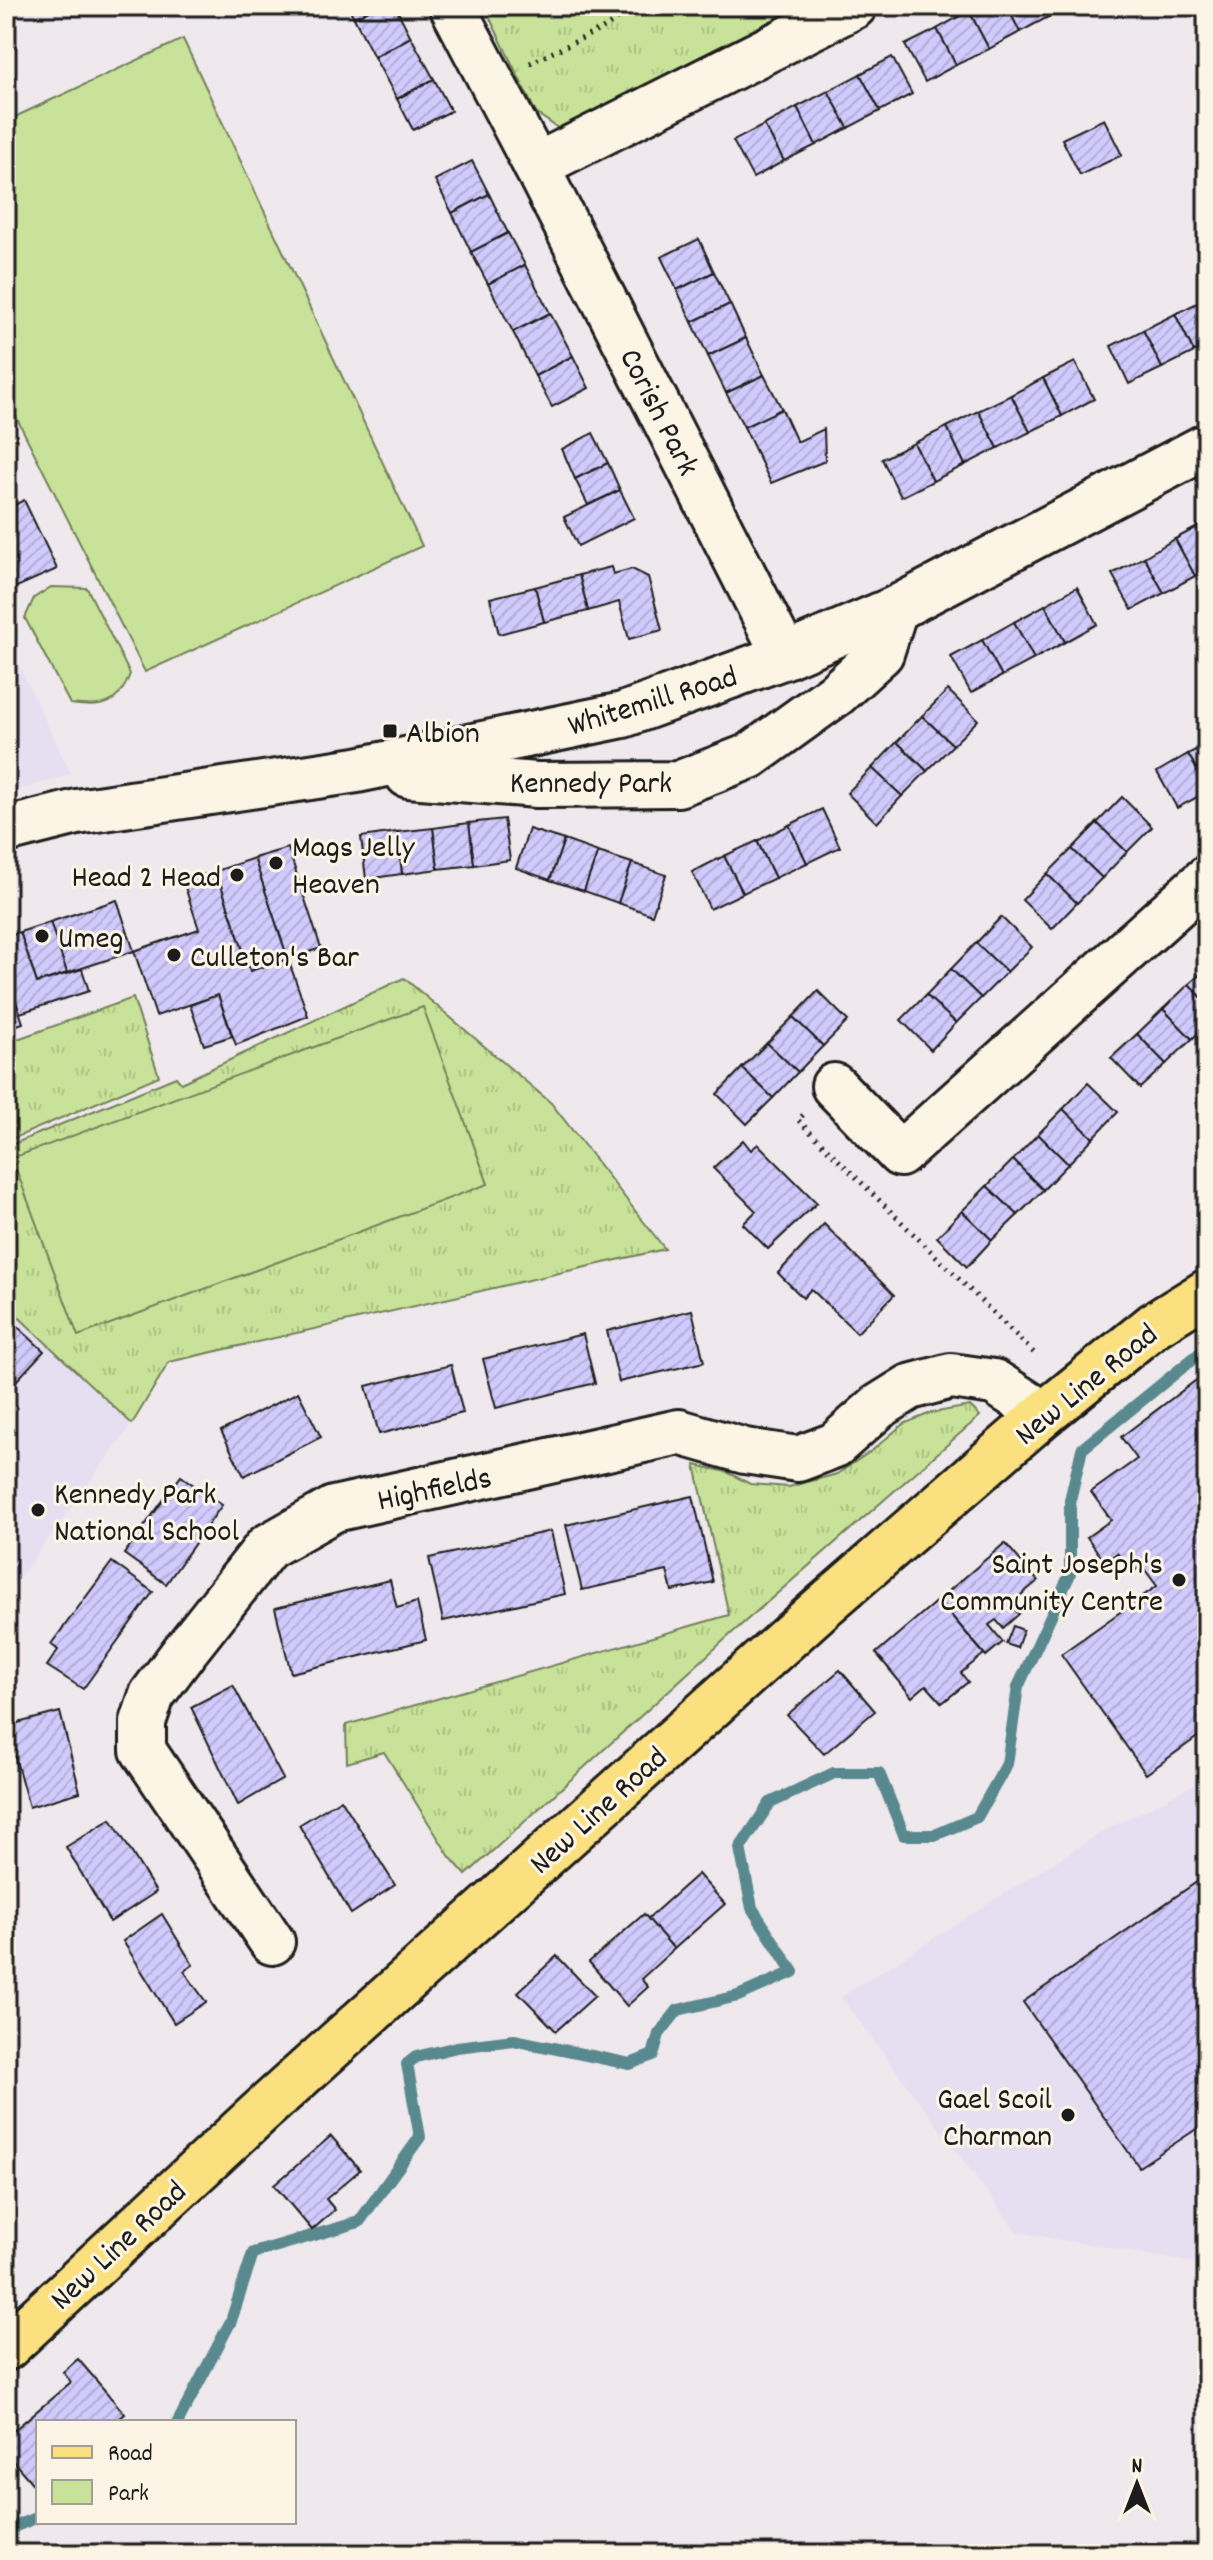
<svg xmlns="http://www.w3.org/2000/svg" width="1213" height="2560" viewBox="0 0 1213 2560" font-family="Dekko,sans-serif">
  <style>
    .built { fill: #e6dff1 }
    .grass { fill: url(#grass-tufts); stroke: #72805a; stroke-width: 2 }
    .park { fill: #c8e399; stroke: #72805a; stroke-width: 2 }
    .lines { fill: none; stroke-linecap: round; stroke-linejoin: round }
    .stream { stroke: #59898e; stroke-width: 12 }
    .building { fill: url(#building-hatch); stroke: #1c1c1c; stroke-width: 2 }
    .minor-casing { stroke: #1c1c1c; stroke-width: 50 }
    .major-casing { stroke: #1c1c1c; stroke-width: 50 }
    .path { stroke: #1c1c1c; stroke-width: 5; stroke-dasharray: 2 6; stroke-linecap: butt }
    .minor { stroke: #fcf5e5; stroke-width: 44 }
    .major { stroke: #fbe080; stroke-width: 44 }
    .poi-dot { fill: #1c1c1c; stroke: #fcf5e5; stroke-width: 3 }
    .labels { text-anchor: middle; stroke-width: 6; stroke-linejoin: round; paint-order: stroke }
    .street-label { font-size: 32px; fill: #1c1c1c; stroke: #fcf5e5 }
    .poi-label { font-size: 32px; fill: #1c1c1c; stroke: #fcf5e5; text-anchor: start }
  </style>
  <defs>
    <pattern id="grass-tufts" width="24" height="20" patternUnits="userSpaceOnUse" patternTransform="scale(2)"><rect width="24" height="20" fill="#c8e399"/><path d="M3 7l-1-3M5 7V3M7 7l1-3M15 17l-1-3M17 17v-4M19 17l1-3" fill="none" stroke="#abc283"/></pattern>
    <pattern id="building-hatch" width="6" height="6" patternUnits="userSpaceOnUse" patternTransform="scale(2)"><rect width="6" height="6" fill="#d1cafc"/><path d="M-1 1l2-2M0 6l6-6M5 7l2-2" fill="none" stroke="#b3add7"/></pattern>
  </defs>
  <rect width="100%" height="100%" fill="#efe8ec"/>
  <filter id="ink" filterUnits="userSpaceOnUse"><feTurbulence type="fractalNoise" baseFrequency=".0125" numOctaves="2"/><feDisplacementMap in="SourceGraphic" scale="16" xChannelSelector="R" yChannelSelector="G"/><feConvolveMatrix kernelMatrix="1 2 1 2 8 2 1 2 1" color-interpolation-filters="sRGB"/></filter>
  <g filter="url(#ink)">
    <!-- built -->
    <g class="built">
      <path d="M6 638 71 774 6 794Z"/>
      <path d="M6 1305 132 1424 6 1596Z"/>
      <path d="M1207 1778V2265L1017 2232 841 1997 1104 1831Z"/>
    </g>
    <!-- grass -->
    <g class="grass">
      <path d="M484 6H806L558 128 536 113Z"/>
      <path d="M404 978 551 1103 665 1249 169 1362 132 1424 6 1305V1147L176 1077 181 1083Z"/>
      <path d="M133 998 159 1076 10 1140 6 1129V1043Z"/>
      <path d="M970 1406 980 1416 732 1633 466 1875 450 1857 384 1752 347 1763 346 1725 729 1615 695 1465 727 1472 750 1484 789 1487 837 1474 874 1449 903 1424 931 1413Z"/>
    </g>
    <!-- park -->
    <g class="park">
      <path d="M183 39 422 546 145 672 6 397V121Z"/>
      <path d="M51 587 87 588 130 674C118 707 102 708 70 704L25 618 34 598Z"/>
      <path d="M423 1007 488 1184 78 1336 12 1158Z"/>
    </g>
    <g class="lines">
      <!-- stream -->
      <g class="stream">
        <path d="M178 2422 231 2321 253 2253 359 2222 420 2137 407 2064 416 2057 457 2047 514 2040 630 2064 653 2055 659 2034 678 2010 738 1996 793 1972 752 1908 740 1848 770 1803 834 1773H879L904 1835H935L977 1817 1007 1764 1018 1687 1070 1574V1500L1082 1449 1205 1349"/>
        <path d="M6 2530 38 2517"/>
      </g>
    </g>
    <!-- building -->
    <g class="building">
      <path d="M348 6H376L354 18Z"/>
      <path d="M376 6H395L411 37 374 57 354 18Z"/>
      <path d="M979 6H1007L1020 32 989 49 969 11Z"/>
      <path d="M1007 6H1047L1052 15 1020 32Z"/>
      <path d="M1047 6H1068L1052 15Z"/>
      <path d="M969 11 989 49 956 65 937 29Z"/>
      <path d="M937 29 956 65 925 82 905 45Z"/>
      <path d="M411 37 434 79 397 99 374 57Z"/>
      <path d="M892 57 912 94 880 111 860 74Z"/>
      <path d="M860 74 880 111 848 128 828 91Z"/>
      <path d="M434 79 451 111 413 130 397 99Z"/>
      <path d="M828 91 848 128 816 145 797 107Z"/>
      <path d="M797 107 816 145 784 161 764 125Z"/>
      <path d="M1104 119 1122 155 1080 175 1062 139Z"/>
      <path d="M764 125 784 161 753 178 733 141Z"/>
      <path d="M472 161 489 194 452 213 435 180Z"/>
      <path d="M489 194 508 233 471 252 452 213Z"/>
      <path d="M508 233 525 265 488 284 471 252Z"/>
      <path d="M699 239 714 272 677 290 661 257Z"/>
      <path d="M525 265 550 313 513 332 488 284Z"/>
      <path d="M714 272 730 304 692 322 677 290Z"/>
      <path d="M1207 298V345L1194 352 1175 314Z"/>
      <path d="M730 304 746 338 708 356 692 322Z"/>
      <path d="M550 313 573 356 535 376 513 332Z"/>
      <path d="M1175 314 1194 352 1162 368 1143 330Z"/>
      <path d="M1143 330 1162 368 1129 384 1111 346Z"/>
      <path d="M746 338 764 375 726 393 708 356Z"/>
      <path d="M573 356 589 388 552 407 535 376Z"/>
      <path d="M1075 362 1094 399 1062 416 1043 378Z"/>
      <path d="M764 375 782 409 744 427 726 393Z"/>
      <path d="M1043 378 1062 416 1030 432 1011 395Z"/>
      <path d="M1011 395 1030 432 998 448 978 411Z"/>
      <path d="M782 409 797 442 824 429 825 461 771 483 744 427Z"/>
      <path d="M978 411 998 448 965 465 947 427Z"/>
      <path d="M947 427 965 465 933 481 914 443Z"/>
      <path d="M593 433 608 463 575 479 562 449Z"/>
      <path d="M914 443 933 481 901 497 882 459Z"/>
      <path d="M608 463 620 490 588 505 575 479Z"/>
      <path d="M620 490 634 518 578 546 564 517Z"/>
      <path d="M24 500 57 569 10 590 6 581V509Z"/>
      <path d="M1207 522V570L1195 576 1175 539Z"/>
      <path d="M1175 539 1195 576 1164 593 1144 557Z"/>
      <path d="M1144 557 1164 593 1132 610 1112 574Z"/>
      <path d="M611 567 613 574 632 569 648 577 662 630 629 639 619 602 588 611 579 575Z"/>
      <path d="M579 575 588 611 544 622 535 587Z"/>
      <path d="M535 587 544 622 499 634 490 598Z"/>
      <path d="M1077 587 1097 624 1065 642 1045 605Z"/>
      <path d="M1045 605 1065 642 1034 659 1014 622Z"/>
      <path d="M1014 622 1034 659 1002 676 982 640Z"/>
      <path d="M982 640 1002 676 971 693 951 657Z"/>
      <path d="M948 690 978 720 953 745 922 716Z"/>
      <path d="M922 716 953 745 927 771 897 742Z"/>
      <path d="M897 742 927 771 902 796 872 768Z"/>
      <path d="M1207 744V788L1188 754Z"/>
      <path d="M1188 754 1207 788V792L1177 808 1157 772Z"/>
      <path d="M872 768 902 796 877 823 847 793Z"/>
      <path d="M1122 797 1152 827 1127 852 1097 823Z"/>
      <path d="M822 809 840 847 807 863 789 825Z"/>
      <path d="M504 819 510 860 474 865 469 823Z"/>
      <path d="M469 823 474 865 438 869 433 828Z"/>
      <path d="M1097 823 1127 852 1102 878 1072 849Z"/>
      <path d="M789 825 807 863 775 878 757 841Z"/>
      <path d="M433 828 438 869 402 874 397 832Z"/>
      <path d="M529 829 564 840 550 880 516 868Z"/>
      <path d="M397 832 402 874 366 879 361 837Z"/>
      <path d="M564 840 598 852 584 891 550 880Z"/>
      <path d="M757 841 775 878 743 893 724 856Z"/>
      <path d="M288 848 321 948 288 959 254 858Z"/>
      <path d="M1072 849 1102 878 1077 903 1047 874Z"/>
      <path d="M598 852 632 863 618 903 584 891Z"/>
      <path d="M724 856 743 893 710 909 692 872Z"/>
      <path d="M254 858 288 959 250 971 216 871Z"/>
      <path d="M632 863 666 875 652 915 618 903Z"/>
      <path d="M216 871 250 971 288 959 308 1016 236 1045 218 995 156 1016 134 951 199 929 183 881Z"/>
      <path d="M1047 874 1077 903 1052 929 1022 900Z"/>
      <path d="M117 900 134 951 67 973 50 922Z"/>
      <path d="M1001 917 1032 947 1007 972 976 943Z"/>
      <path d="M50 922 67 973 37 983 20 932Z"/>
      <path d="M20 932 37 983 82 969 89 991 20 1013 6 973V936Z"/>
      <path d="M976 943 1007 972 981 998 951 969Z"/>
      <path d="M1207 968V1003L1189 984Z"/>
      <path d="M951 969 981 998 956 1023 926 995Z"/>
      <path d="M6 973 23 1023 6 1029Z"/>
      <path d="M1189 984 1207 1003V1025L1192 1039 1163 1009Z"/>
      <path d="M818 991 848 1021 823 1046 793 1017Z"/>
      <path d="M218 995 232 1036 204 1045 190 1005Z"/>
      <path d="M926 995 956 1023 931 1050 901 1020Z"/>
      <path d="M1163 1009 1192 1039 1166 1064 1137 1034Z"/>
      <path d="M793 1017 823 1046 798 1072 767 1043Z"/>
      <path d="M1137 1034 1166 1064 1140 1088 1111 1058Z"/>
      <path d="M767 1043 798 1072 773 1098 742 1068Z"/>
      <path d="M742 1068 773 1098 747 1124 717 1094Z"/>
      <path d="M1088 1083 1118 1112 1093 1138 1063 1109Z"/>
      <path d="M1063 1109 1093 1138 1068 1164 1038 1134Z"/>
      <path d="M1038 1134 1068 1164 1043 1190 1013 1160Z"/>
      <path d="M743 1140 751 1150 758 1144 817 1203 768 1249 743 1224 756 1211 713 1168Z"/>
      <path d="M1013 1160 1043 1190 1018 1215 987 1186Z"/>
      <path d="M987 1186 1018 1215 992 1240 962 1211Z"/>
      <path d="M962 1211 992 1240 967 1267 937 1237Z"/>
      <path d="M824 1224 894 1295 857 1333 811 1289 803 1298 778 1273Z"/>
      <path d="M692 1310 704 1362 619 1382 607 1331Z"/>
      <path d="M6 1316 44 1351 6 1392Z"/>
      <path d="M583 1334 595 1383 496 1408 483 1359Z"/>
      <path d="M451 1365 463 1413 379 1434 366 1386Z"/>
      <path d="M1203 1375 1207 1380V1730L1146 1774 1061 1654 1157 1586 1142 1566 1131 1573 1117 1553 1105 1562 1087 1537 1111 1520 1091 1492 1137 1459 1121 1437Z"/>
      <path d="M298 1392 321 1437 244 1476 221 1431Z"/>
      <path d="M181 1476 222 1505 166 1584 124 1554Z"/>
      <path d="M693 1496 713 1582 672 1591 667 1571 582 1590 566 1525Z"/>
      <path d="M551 1531 565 1594 443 1621 429 1558Z"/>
      <path d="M1005 1543 1038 1581 1010 1604 1019 1614 1003 1628 996 1620 989 1625 1003 1642 986 1656 938 1600Z"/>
      <path d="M112 1562 153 1592 83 1689 47 1666 58 1650 51 1644Z"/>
      <path d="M390 1580 397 1608 417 1602 426 1640 291 1673 275 1608Z"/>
      <path d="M938 1600 984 1654 961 1673 968 1682 942 1703 926 1685 912 1697 876 1653Z"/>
      <path d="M1013 1626 1023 1630 1017 1648 1006 1644Z"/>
      <path d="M840 1670 875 1711 824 1754 787 1715Z"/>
      <path d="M233 1685 283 1779 238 1805 191 1707Z"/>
      <path d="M60 1712 80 1792 29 1807 6 1726Z"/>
      <path d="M341 1799 395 1885 351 1914 299 1825Z"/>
      <path d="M111 1819 156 1892 110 1922 66 1847Z"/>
      <path d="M698 1874 725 1904 674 1949 647 1919Z"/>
      <path d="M1207 1875V2122L1139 2167 1023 2002Z"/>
      <path d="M162 1914 193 1965 184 1971 206 2002 174 2023 123 1941Z"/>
      <path d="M644 1914 674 1949 641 1979 648 1987 627 2006 589 1962Z"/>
      <path d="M557 1956 595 1996 556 2031 518 1992Z"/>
      <path d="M331 2136 360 2170 326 2199 335 2210 312 2230 274 2185Z"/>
      <path d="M78 2359 125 2414 115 2422H38L37 2489 6 2453V2437L71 2382 63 2372Z"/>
    </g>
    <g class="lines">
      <!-- minor casing -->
      <g class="minor-casing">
        <g id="minor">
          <path d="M452 6 536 166 785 656"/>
          <path d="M536 166 854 6"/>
          <path d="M408 775 537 785 678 784 750 756 836 694 881 653 895 609"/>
          <path d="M6 830 77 812 357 770 623 715 785 656 895 609 1207 446"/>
          <path d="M834 1086 900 1154 1207 878"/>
          <path d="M272 1942 143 1750V1722L152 1695 184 1652 267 1547 334 1509 679 1432 745 1451 798 1459 835 1445 878 1407 910 1387 951 1376 994 1382 1044 1414"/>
        </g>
      </g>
      <!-- major casing -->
      <g class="major-casing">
        <path id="major" d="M6 2348 258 2114 821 1608 1044 1414 1154 1325 1207 1292"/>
      </g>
      <!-- path -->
      <g class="path">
        <path d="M530 63 606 27 634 6"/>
        <path d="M803 1115 798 1120 1036 1355"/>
      </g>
      <!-- minor -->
      <use href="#minor" class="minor"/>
      <!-- major -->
      <use href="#major" class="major"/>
    </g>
  </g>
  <!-- markers -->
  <g class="poi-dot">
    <rect x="382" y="723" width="16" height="16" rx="4"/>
    <circle cx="276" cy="863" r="8"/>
    <circle cx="237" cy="875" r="8"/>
    <circle cx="42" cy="936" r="8"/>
    <circle cx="174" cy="955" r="8"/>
    <circle cx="38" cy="1510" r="8"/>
    <circle cx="1179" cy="1580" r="8"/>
    <circle cx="1068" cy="2115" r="8"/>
  </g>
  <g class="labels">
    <!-- street labels -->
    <g class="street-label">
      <text transform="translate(661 411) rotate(63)" y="11">Corish Park</text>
      <text transform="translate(652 699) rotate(-17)" y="11">Whitemill Road</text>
      <text x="591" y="792">Kennedy Park</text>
      <text transform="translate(1085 1383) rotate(-39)" y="11">New Line Road</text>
      <text transform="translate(434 1487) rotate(-12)" y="11">Highfields</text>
      <text transform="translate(597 1809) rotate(-42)" y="11">New Line Road</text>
      <text transform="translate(117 2244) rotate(-43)" y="11">New Line Road</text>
    </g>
    <!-- poi labels -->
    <g class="poi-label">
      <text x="406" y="742">Albion</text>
      <text x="292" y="856">Mags Jelly<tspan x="292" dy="37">Heaven</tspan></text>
      <text x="221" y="886" text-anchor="end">Head 2 Head</text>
      <text x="58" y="947">Umeg</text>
      <text x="190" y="966">Culleton's Bar</text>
      <text x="54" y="1503">Kennedy Park<tspan x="54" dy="37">National School</tspan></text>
      <text x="1163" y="1573" text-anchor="end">Saint Joseph's<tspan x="1163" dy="37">Community Centre</tspan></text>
      <text x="1052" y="2108" text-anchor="end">Gael Scoil<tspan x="1052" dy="37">Charman</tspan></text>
    </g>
  </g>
  <!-- margin -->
  <rect width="1213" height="2560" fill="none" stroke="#fcf5e5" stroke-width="32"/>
  <rect x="16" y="16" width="1181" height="2528" fill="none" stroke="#1c1c1c" stroke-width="3" filter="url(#ink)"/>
  <!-- legend -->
  <rect x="36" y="2420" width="260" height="104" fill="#fcf5e5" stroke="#a29e95" stroke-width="2"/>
  <rect x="52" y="2446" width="40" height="12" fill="#fbe080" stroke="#a29e95" stroke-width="2"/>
  <text x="108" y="2460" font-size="24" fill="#1c1c1c">Road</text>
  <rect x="52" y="2480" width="40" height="24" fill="#c8e399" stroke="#a29e95" stroke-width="2"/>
  <text x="108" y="2500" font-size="24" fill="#1c1c1c">Park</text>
  <!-- north arrow -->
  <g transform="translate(1137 2484)" stroke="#fcf5e5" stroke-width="6" paint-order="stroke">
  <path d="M0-6L14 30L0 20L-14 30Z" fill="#1c1c1c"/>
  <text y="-12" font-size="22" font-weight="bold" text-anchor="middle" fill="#1c1c1c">N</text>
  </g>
</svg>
